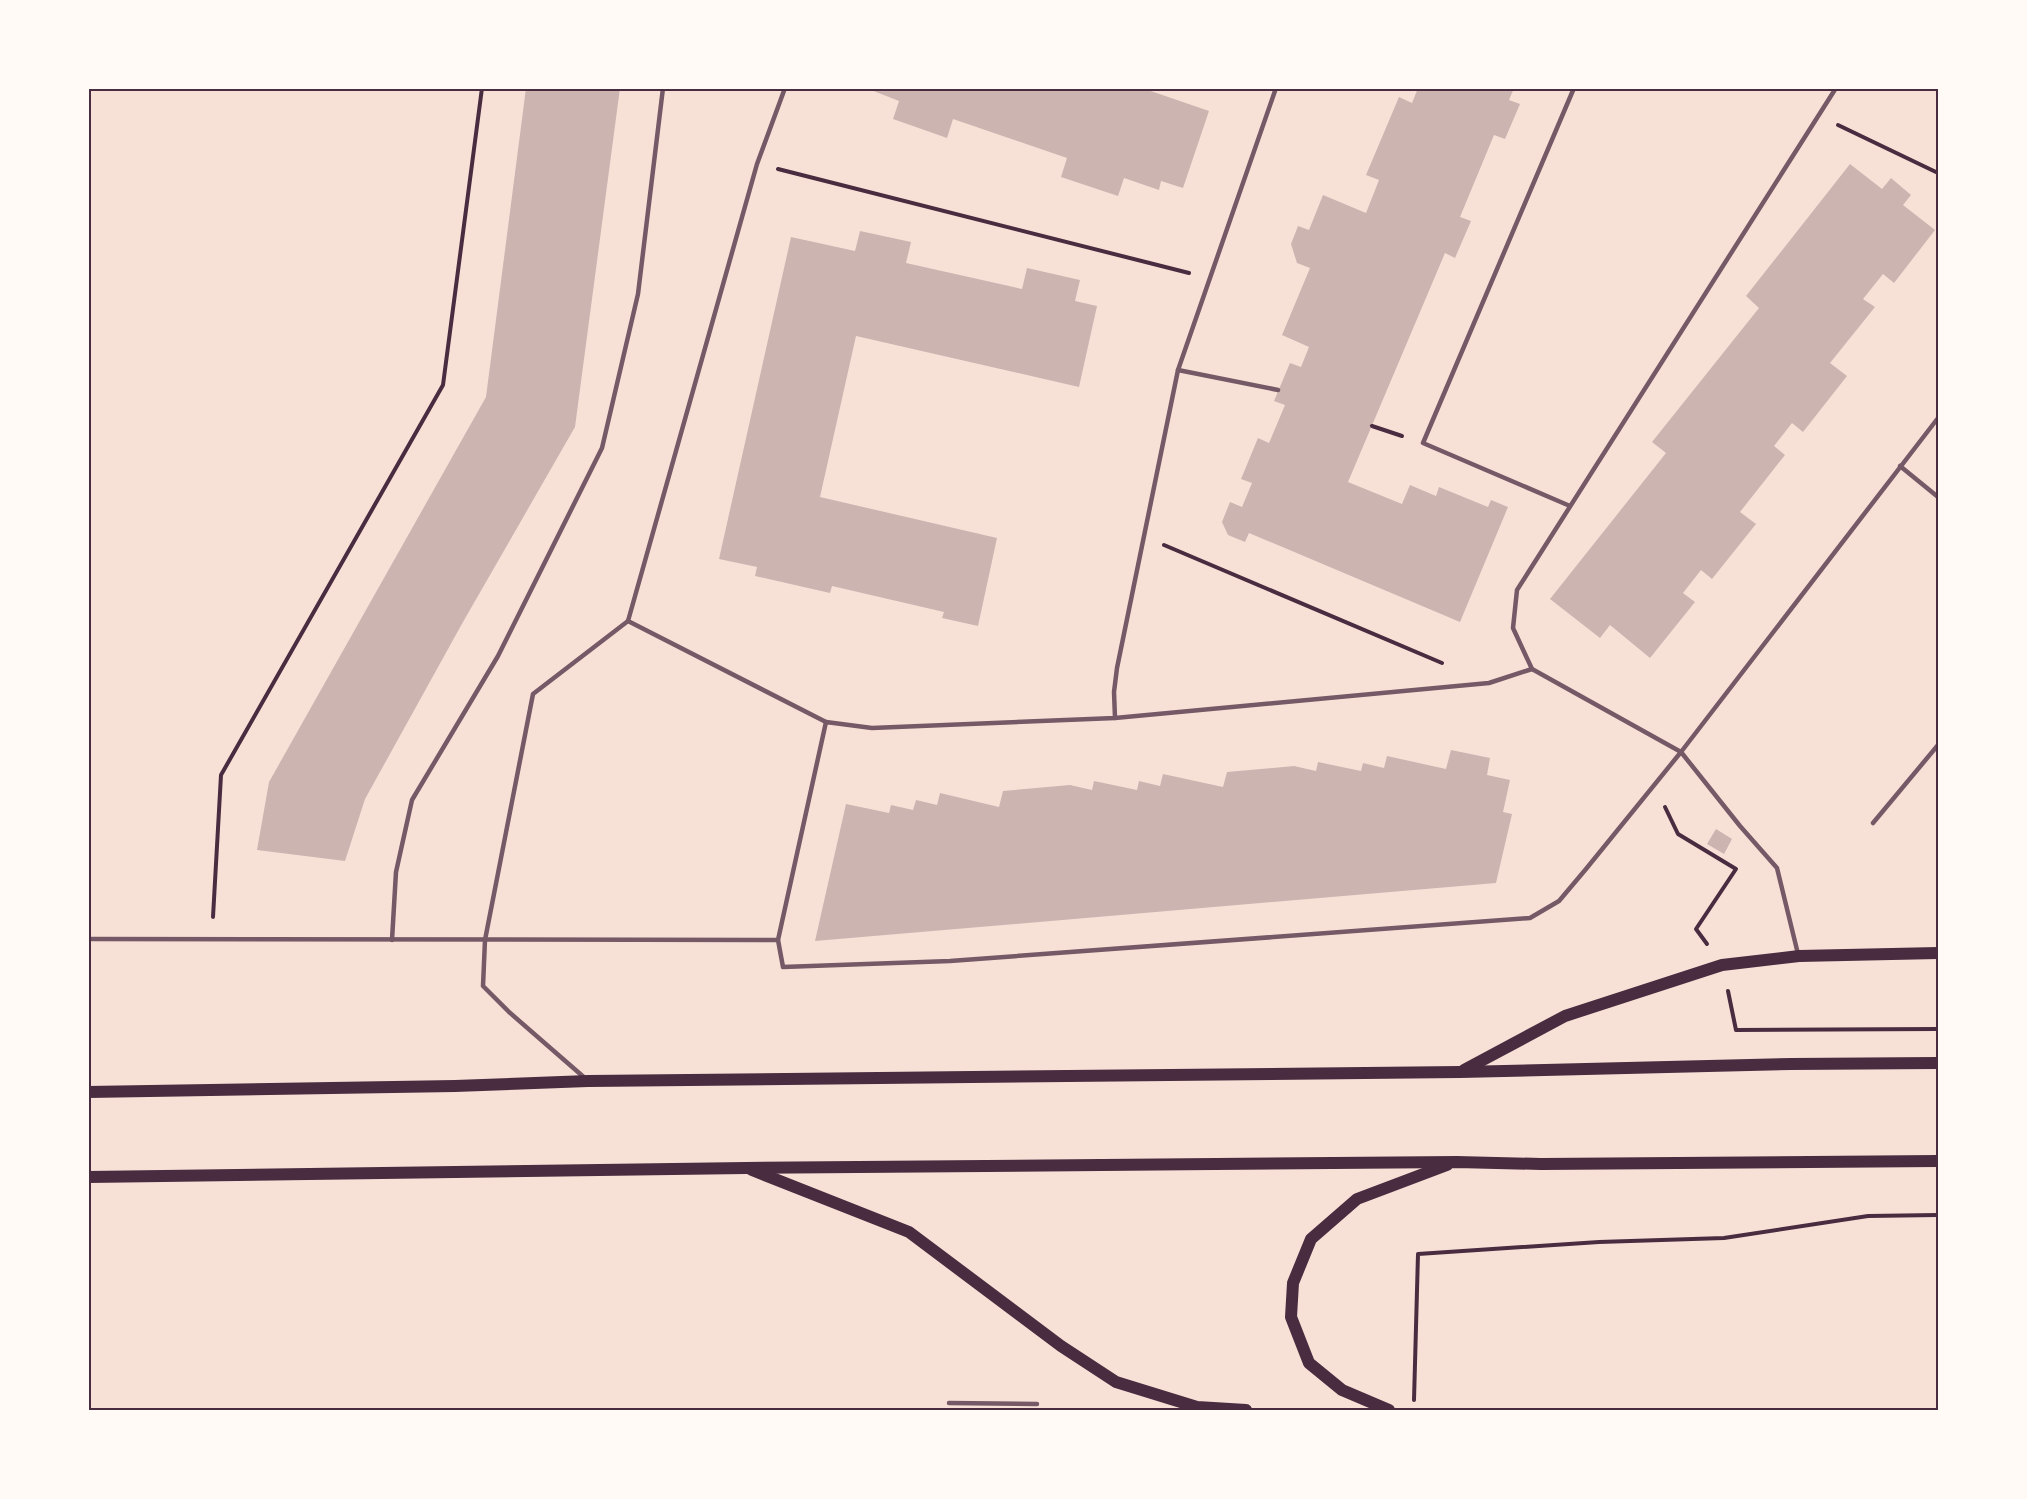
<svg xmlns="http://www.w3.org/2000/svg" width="2027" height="1499" viewBox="0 0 2027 1499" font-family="'Crimson Pro',serif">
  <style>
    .building { fill: #ccb4b1 }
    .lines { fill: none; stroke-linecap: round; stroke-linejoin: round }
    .path { stroke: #4a2c40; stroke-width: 4 }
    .service { stroke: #755966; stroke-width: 4.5 }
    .secondary { stroke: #4a2c40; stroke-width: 12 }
    .neatline { fill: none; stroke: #4a2c40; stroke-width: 2 }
  </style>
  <rect width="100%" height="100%" fill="#f7e1d7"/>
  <!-- building -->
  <g class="building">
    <path d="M526 88H620L575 427 463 622 365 799 345 861 257 850 269 782 486 397Z"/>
    <path d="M866 88H1142L1209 111 1183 188 1161 181 1159 190 1124 178 1118 196 1061 177 1067 158 953 119 947 138 893 119 899 101Z"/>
    <path d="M1418 88H1514L1509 100 1520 104 1505 139 1494 135 1460 217 1471 221 1455 258 1445 253 1348 482 1402 504 1410 485 1436 496 1439 487 1488 507 1491 500 1508 507 1460 622 1249 533 1245 542 1228 535 1222 522 1230 502 1242 507 1252 483 1241 479 1258 438 1269 443 1285 405 1274 401 1290 363 1301 367 1309 347 1282 335 1310 268 1297 263 1291 244 1298 226 1309 230 1323 195 1366 213 1379 180 1366 175 1399 97 1412 103Z"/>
    <path d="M1850 164 1882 189 1891 178 1911 195 1903 205 1935 230 1894 283 1883 274 1863 299 1875 307 1830 363 1847 376 1803 432 1792 423 1774 446 1785 455 1740 512 1756 524 1712 579 1701 570 1683 593 1695 602 1650 658 1610 625 1600 638 1550 599 1666 453 1652 442 1759 308 1746 296Z"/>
    <path d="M860 231 911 242 906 263 1022 289 1027 268 1080 280 1075 301 1097 306 1079 387 856 336 820 497 997 538 978 626 942 618 944 612 832 586 830 593 755 576 757 567 719 559 791 237 855 251Z"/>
    <path d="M1451 750 1490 758 1487 775 1510 780 1503 812 1512 814 1496 883 815 941 846 804 889 813 891 805 913 810 916 800 937 805 940 793 999 807 1003 791 1070 785 1092 790 1094 781 1137 790 1139 781 1160 786 1163 774 1223 787 1227 772 1294 766 1316 771 1318 762 1361 771 1363 763 1384 768 1387 756 1446 769Z"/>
    <path d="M1716 829 1732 839 1724 854 1707 844Z"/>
  </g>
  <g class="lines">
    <!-- path -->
    <g class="path">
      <path d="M1838 125 1938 173"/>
      <path d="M778 169 1189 273"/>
      <path d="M1372 426 1402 436"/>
      <path d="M1164 545 1442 663"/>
      <path d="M1665 807 1678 834 1736 869 1696 929 1707 944"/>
      <path d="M213 917 221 775 443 385 482 88"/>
      <path d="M1728 991 1736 1030 1938 1029"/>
      <path d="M1414 1400 1418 1254 1599 1242 1724 1238 1868 1216 1938 1215"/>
    </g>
    <!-- service -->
    <g class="service">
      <path d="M785 88 757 164 628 621 826 722"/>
      <path d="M1178 370 1278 390"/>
      <path d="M1900 466 1938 497"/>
      <path d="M1570 506 1423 443 1574 88"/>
      <path d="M1532 669 1489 683 1115 718 872 728 826 722 778 940 783 967 950 961 1530 918 1559 901 1586 869 1681 752 1938 418"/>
      <path d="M1115 718 1114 692 1117 668 1178 370 1276 88"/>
      <path d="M1873 823 1938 745"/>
      <path d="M88 939 778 940"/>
      <path d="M392 940 396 872 412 800 498 656 602 448 638 294 663 88"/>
      <path d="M1798 954 1777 868 1740 826 1681 752 1532 669 1513 628 1517 590 1836 88"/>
      <path d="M586 1079 509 1012 483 986 485 940 533 694 628 621"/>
      <path d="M949 1403 1037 1404"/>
    </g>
    <!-- secondary -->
    <g class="secondary">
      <path d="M1464 1070 1565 1016 1722 965 1799 956 1938 953"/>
      <path d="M88 1092 455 1086 588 1081 1460 1072 1791 1064 1938 1063"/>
      <path d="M752 1170 909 1232 1061 1346 1116 1382 1197 1407 1246 1410"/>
      <path d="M88 1177 746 1168 1457 1162 1541 1164 1938 1161"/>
      <path d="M1389 1410 1342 1390 1309 1363 1291 1317 1293 1283 1311 1239 1357 1199 1447 1165"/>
    </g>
  </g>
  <!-- border -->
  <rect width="2027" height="1499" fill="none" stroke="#fffaf5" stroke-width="180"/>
  <rect x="90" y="90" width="1847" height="1319" class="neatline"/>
</svg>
